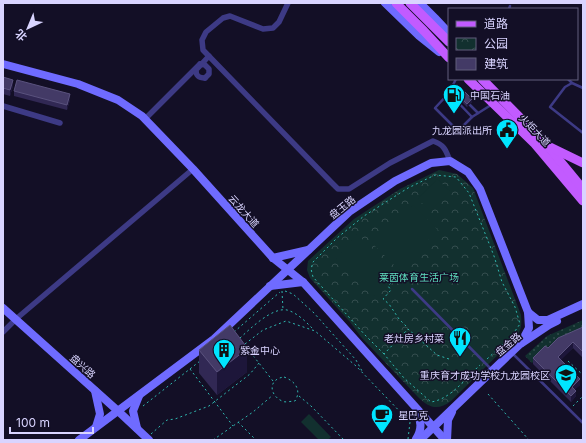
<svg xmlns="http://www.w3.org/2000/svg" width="586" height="443" viewBox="0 0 586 443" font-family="Inter,'Noto Sans SC',sans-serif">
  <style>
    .grass { fill: url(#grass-dots) }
    .park { fill: url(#park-crowns) }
    .garden { fill: #12302f }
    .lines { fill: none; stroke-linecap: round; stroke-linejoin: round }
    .path { stroke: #2fb8b0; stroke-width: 1; stroke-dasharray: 2 3; stroke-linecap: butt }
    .lane { stroke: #3d3a85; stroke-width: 2.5 }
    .street { stroke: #3d3a85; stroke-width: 5.5 }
    .secondary { stroke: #6f6bff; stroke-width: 8 }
    .primary { stroke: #c25bff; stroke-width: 9 }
    .street-bridge { stroke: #3d3a85; stroke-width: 5.5 }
    .wall { fill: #312854 }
    .shaded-wall { fill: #1d163a }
    .building { fill: #433a66; stroke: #5a527e }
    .labels { text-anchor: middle; stroke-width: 3; stroke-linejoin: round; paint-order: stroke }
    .poi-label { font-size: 10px; fill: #d9d4ff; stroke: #130f26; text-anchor: start }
    .street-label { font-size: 10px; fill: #d9d4ff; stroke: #130f26 }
    .park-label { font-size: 10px; fill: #5fe0c0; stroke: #130f26 }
  </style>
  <defs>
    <pattern id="grass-dots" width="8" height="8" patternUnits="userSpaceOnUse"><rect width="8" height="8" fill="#12302f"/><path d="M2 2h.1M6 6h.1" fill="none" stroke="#344d4e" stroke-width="1.8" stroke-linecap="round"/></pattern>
    <pattern id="park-crowns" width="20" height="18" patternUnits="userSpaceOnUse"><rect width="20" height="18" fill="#12302f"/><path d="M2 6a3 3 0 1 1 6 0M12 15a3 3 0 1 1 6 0" fill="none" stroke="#344d4e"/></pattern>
  </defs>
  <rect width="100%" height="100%" fill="#130f26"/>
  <!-- grass -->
  <path class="grass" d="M583 320V331L549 346 532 363 525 356 547 336Z"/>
  <!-- park -->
  <path class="park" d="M439 170 457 174 473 188 521 315C522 328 521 332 512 341L451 401C438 411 429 408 418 397L361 337 350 322 310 278 307 270 308 261 354 219 400 189Z"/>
  <!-- garden -->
  <g class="garden">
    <path d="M437 179 450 191 430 211 418 199Z"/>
    <path d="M413 205 438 230 399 270 374 245Z"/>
    <path d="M357 234 396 272 374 296 336 259Z"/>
    <path d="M309 414 331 437 328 440H319L301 422Z"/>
  </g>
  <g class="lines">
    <!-- path -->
    <g class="path">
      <path d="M398 276 388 286 391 290 383 299 389 304 399 319 408 328"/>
      <path d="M282 291 283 310"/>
      <path d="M285 291 293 294 314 313 356 360 362 371"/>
      <path d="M234 332 280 292"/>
      <path d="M240 338C250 329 272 307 287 310 298 313 307 323 314 330"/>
      <path d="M244 344 273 381"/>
      <path d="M245 344 263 330 286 321 315 331 356 366 410 422 408 439 406 440"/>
      <path d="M384 354 365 335 313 277 311 269 313 262 337 238 364 216 408 188 435 175 456 177 469 193 494 256 502 282 515 307 520 324 510 338 487 359"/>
      <path d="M449 359 437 355 408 329 384 354 404 378 431 402C451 399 466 378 480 365"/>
      <path d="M568 361 583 375"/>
      <path d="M190 369 233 426"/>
      <path d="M284 377C295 381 302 390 295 401 291 401 285 403 282 401 269 395 268 379 284 377Z"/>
      <path d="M488 394 529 440"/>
      <path d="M299 396 311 406 344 440"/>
      <path d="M143 406 200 361"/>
      <path d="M573 406 583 396"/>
      <path d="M238 422 256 440"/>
      <path d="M151 434 167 420 175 419 209 406 250 374 259 363"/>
      <path d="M213 440 253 412 273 395"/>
      <path d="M270 440H298"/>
    </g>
    <!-- lane -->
    <g class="lane">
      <path d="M509 9 510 6"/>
      <path d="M456 79 449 93 435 108 458 131 472 117 491 105"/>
      <path d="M568 79 572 83 583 88"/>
      <path d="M572 83 565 87 550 107 583 133"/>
      <path d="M452 87 462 97"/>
      <path d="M449 93 472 117"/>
      <path d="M470 105 478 113"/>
      <path d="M412 289 491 369"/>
      <path d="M512 353 583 423"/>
    </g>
    <!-- street -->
    <g class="street">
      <path d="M288 3 279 22 273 28 263 29 230 16 223 18 206 32 202 40 203 50 331 182 338 189H349L390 163 433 141C445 145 446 151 450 161"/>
      <path d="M205 78C199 78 196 76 196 70L209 56"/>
      <path d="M3 106 60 123"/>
      <path d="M145 119 200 64"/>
      <path d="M3 332 16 319 193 169"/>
    </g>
    <!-- secondary -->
    <g class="secondary">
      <path d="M385 3 419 36 439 52"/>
      <path d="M420 3 435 18 449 33"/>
      <path d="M3 64 78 84 118 100 142 116 193 169 273 258 303 282 445 440"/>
      <path d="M273 258 308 250"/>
      <path d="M270 286 303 282"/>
      <path d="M3 308 118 411 149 440"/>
      <path d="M521 343 529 328 528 312"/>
      <path d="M95 391 100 414 96 427"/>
      <path d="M137 428 133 411 139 396"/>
      <path d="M416 439C422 430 422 422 417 413"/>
      <path d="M79 440 214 339 349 212 395 181 431 163 450 161 468 172 480 189 528 312 538 320H548L583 304"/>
      <path d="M420 440 519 345 549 325 557 321"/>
      <path d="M447 440 448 420 452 412"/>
    </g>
    <!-- primary -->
    <g class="primary">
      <path d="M396 3 424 31 449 58"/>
      <path d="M410 3 449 42"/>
      <path d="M468 79 535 144 583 201"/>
      <path d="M482 79 546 144 583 189"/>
      <path d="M550 147 583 163"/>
    </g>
    <!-- street-bridge -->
    <path class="street-bridge" d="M200 64 205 65 209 69V74L205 78"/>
  </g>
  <!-- wall -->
  <g class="wall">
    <path d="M3 77 13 86 10 96 3 94Z"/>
    <path d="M14 91 70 100 67 110 14 96Z"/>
    <path d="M460 97 472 102 467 107 460 100Z"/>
    <path d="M583 327V358L573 348 560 360 580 385 575 389 576 396 571 402 533 364V358Z"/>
    <path d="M199 350 247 372 217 395 199 373Z"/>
  </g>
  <!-- shaded-wall -->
  <g class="shaded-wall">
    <path d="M13 80V86L10 96V90Z"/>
    <path d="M70 94V100L67 110V105Z"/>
    <path d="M472 99V102L467 107V104Z"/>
    <path d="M573 342V348L558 363V357Z"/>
    <path d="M247 349V372L217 395V372Z"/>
    <path d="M580 379V385L572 392V387Z"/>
    <path d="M576 391V396L571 402V396Z"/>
  </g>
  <!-- building -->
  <g class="building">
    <path d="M3 77 13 80 10 90 3 88Z"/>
    <path d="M17 80 70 94 67 105 14 91Z"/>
    <path d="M465 92 472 99 467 104 460 97Z"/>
    <path d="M230 325 245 345 247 349 217 372 199 350Z"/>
    <path d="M583 327V352L573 342 558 357 580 379 572 387 576 391 571 396 533 358 545 346 548 348 558 338Z"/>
  </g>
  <!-- icons -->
  <defs>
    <g id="fuel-pin" transform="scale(1.15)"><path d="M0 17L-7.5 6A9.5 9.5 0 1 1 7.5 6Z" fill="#00e5ff" stroke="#130f26"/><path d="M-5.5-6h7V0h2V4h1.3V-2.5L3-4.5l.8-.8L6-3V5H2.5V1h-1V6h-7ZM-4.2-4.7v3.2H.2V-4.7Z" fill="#111"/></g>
    <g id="civic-pin" transform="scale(1.15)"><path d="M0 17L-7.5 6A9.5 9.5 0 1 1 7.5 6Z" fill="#00e5ff" stroke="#130f26"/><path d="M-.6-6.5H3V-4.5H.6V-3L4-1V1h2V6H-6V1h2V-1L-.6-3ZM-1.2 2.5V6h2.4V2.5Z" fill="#111"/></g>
    <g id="restaurant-pin" transform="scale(1.15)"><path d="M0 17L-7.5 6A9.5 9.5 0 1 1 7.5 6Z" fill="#00e5ff" stroke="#130f26"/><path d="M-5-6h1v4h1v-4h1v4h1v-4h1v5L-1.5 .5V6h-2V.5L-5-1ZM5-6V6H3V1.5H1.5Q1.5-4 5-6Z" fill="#111"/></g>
    <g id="building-pin" transform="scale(1.15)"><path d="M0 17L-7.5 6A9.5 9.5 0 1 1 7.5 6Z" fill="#00e5ff" stroke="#130f26"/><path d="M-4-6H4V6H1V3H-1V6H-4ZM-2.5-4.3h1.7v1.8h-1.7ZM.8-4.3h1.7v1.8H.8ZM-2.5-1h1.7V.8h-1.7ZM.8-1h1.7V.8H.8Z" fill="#111"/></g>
    <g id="school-pin" transform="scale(1.15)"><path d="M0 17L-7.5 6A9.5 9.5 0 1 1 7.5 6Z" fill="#00e5ff" stroke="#130f26"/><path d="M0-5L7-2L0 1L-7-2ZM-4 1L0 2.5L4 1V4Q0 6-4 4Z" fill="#111"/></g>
    <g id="cafe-pin" transform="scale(1.15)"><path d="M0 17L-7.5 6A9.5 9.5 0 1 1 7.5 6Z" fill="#00e5ff" stroke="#130f26"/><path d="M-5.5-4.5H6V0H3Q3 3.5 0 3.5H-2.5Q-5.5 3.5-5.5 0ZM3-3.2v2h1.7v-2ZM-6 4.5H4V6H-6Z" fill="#111"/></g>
  </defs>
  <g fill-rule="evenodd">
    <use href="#fuel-pin" x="454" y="95"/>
    <use href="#civic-pin" x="507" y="130"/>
    <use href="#restaurant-pin" x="460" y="338"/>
    <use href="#building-pin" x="224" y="350"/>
    <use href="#school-pin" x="566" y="375"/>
    <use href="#cafe-pin" x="382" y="415"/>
  </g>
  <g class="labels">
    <!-- poi labels -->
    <g class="poi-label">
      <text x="470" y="99">中国石油</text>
      <text x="492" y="134" text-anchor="end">九龙园派出所</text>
      <text x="444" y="342" text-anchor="end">老灶房乡村菜</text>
      <text x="240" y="354">紫金中心</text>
      <text x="550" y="379" text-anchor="end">重庆育才成功学校九龙园校区</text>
      <text x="398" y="419">星巴克</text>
    </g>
    <!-- street labels -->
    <g class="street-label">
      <text transform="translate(535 130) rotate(46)" y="4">火炬大道</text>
      <text transform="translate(342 207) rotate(-39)" y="4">盘玉路</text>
      <text transform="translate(244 211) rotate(48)" y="4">云龙大道</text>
      <text transform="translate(508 344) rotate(-41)" y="4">盘金路</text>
      <text transform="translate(83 366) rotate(42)" y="4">盘兴路</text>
    </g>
    <!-- park labels -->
    <g class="park-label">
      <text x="419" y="281">莱茵体育生活广场</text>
    </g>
  </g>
  <!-- border -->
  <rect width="586" height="443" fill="none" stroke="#d9d4ff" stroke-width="8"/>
  <!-- legend -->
  <rect x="448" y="8" width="130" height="72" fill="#130f26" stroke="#625e7d"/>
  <rect x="456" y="21" width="20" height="6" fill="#c25bff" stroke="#625e7d"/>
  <text x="484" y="28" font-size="12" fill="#d9d4ff">道路</text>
  <rect x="456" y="38" width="20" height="12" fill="url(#park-crowns)" stroke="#625e7d"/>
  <text x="484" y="48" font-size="12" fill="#d9d4ff">公园</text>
  <rect x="456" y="58" width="20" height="12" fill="#433a66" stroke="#625e7d"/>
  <text x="484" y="68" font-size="12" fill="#d9d4ff">建筑</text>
  <!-- north arrow -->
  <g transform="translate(28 28) rotate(224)" stroke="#130f26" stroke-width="3" paint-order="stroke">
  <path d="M0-3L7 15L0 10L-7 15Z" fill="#d9d4ff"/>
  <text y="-6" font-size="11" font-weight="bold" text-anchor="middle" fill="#d9d4ff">北</text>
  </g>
  <!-- scale -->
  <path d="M10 427v6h83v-6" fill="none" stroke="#d9d4ff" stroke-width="2"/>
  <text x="16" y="427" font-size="12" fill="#d9d4ff" stroke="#130f26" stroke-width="3" paint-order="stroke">100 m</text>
</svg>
